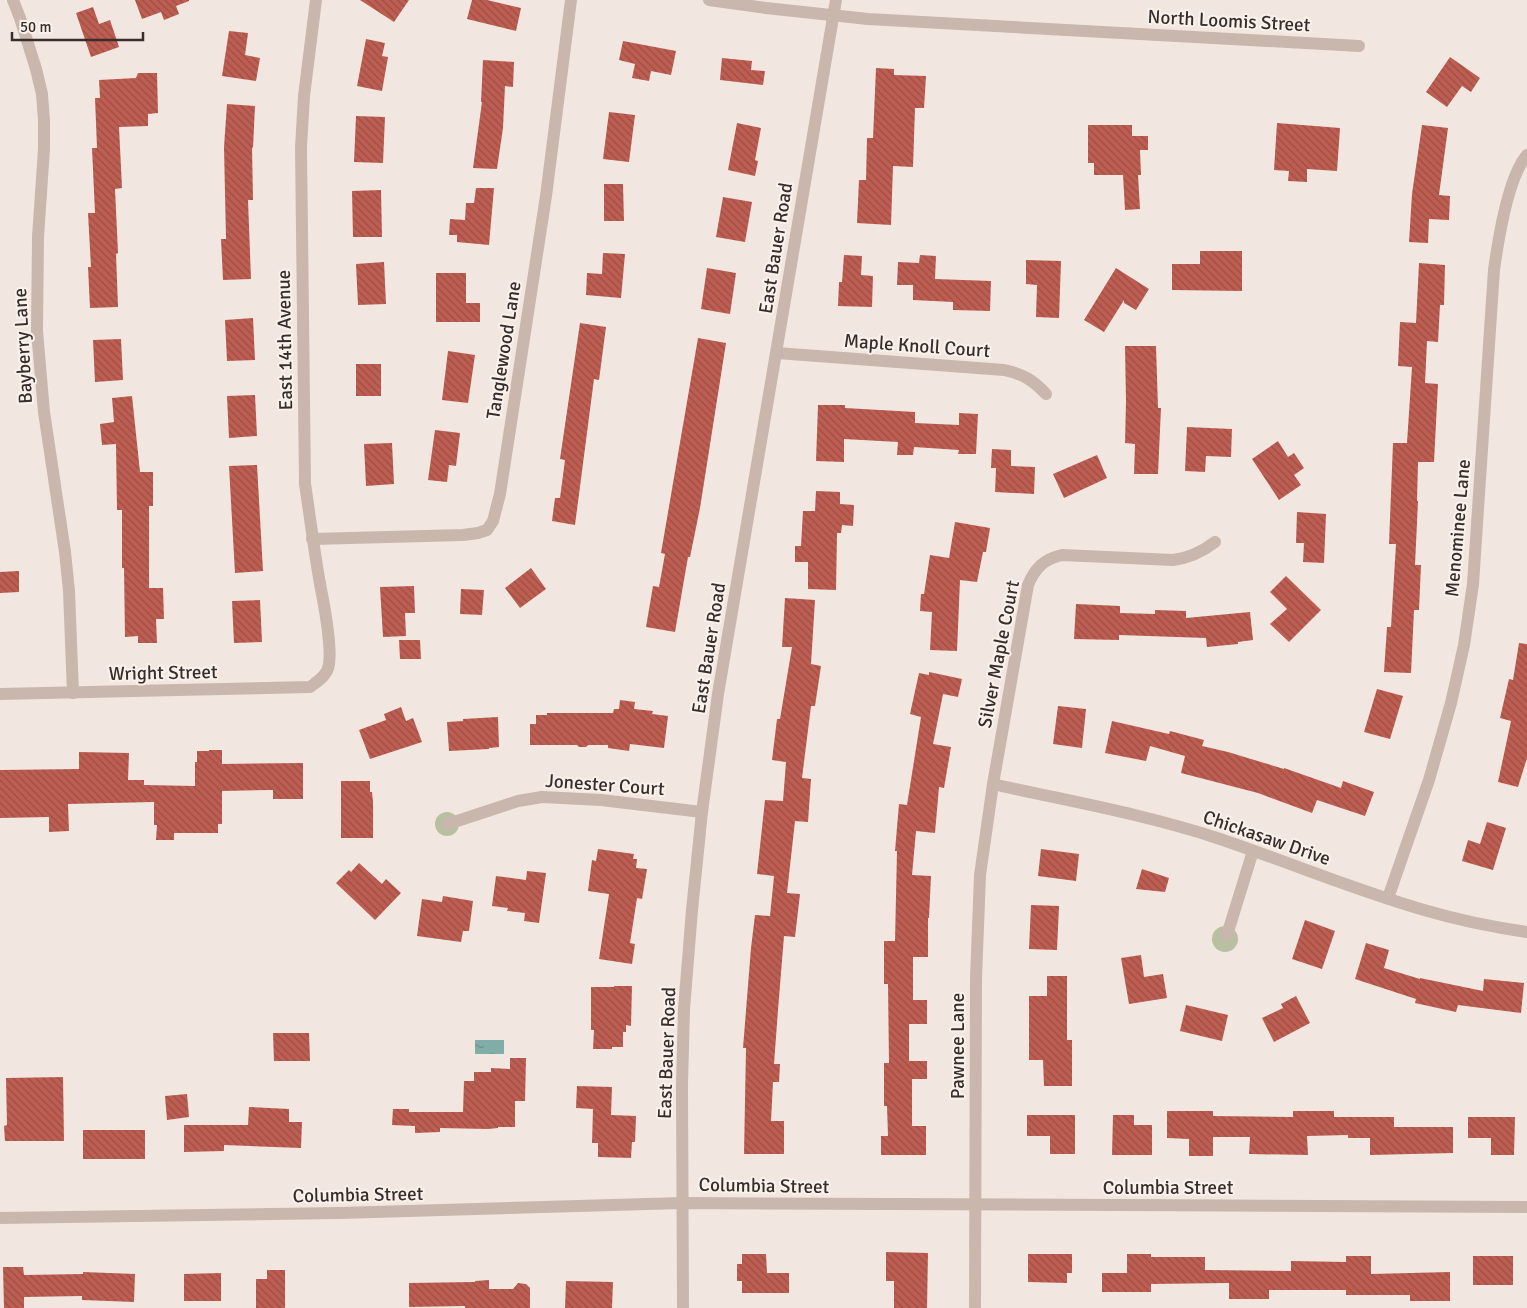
<svg xmlns="http://www.w3.org/2000/svg" width="1527" height="1308" viewBox="0 0 1527 1308" font-family="Signika,sans-serif">
  <style>
    .green { fill: #b9c0a1 }
    .water { fill: url(#water-ripples) }
    .building { fill: url(#building-back-hatch) }
    .lines { fill: none; stroke-linecap: round; stroke-linejoin: round }
    .street { stroke: #c9b6ac; stroke-width: 12 }
    .labels { text-anchor: middle; stroke-width: 4; stroke-linejoin: round; paint-order: stroke }
    .street-label { font-size: 19px; fill: #382d2b; stroke: #f9f2ec }
  </style>
  <defs>
    <pattern id="water-ripples" width="26" height="14" patternUnits="userSpaceOnUse" patternTransform="scale(1.25)"><rect width="26" height="14" fill="#81ada9"/><path d="M2 4q2-2 4 0t4 0M15 11q2-2 4 0t4 0" fill="none" stroke="#6b8d8a"/></pattern>
    <pattern id="building-back-hatch" width="6" height="6" patternUnits="userSpaceOnUse" patternTransform="scale(1.25)"><rect width="6" height="6" fill="#be5e52"/><path d="M-1 5l2 2M0 0l6 6M5-1l2 2" fill="none" stroke="#9b4e44"/></pattern>
  </defs>
  <rect width="100%" height="100%" fill="#f2e7e0"/>
  <!-- green -->
  <g class="green">
    <circle cx="447" cy="824" r="12"/>
    <circle cx="1225" cy="939" r="13"/>
  </g>
  <!-- water -->
  <rect class="water" x="475" y="1040" width="29" height="14"/>
  <!-- building -->
  <g class="building">
    <path d="M135 0H189V1L176 6 179 14 164 20 161 12 142 19Z"/>
    <path d="M360 0H409L394 22Z"/>
    <path d="M472 0H487L521 8 516 31 467 19Z"/>
    <path d="M93 7 99 24 110 20 119 47 91 57 76 13Z"/>
    <path d="M229 31 248 33 245 55 260 58 256 81 222 76Z"/>
    <path d="M366 39 385 43 382 56 388 57 382 91 357 86Z"/>
    <path d="M623 41 676 51 671 75 651 71 649 81 632 78 635 64 619 60Z"/>
    <path d="M1450 57 1480 78 1471 92 1462 86 1447 107 1426 92Z"/>
    <path d="M722 58 752 61 751 70 765 71 763 85 720 80Z"/>
    <path d="M483 60 514 62 513 87 505 86 503 128 497 169 473 168 482 102H481Z"/>
    <path d="M876 68 894 69V75L926 76 924 108H915L913 167 893 166 891 225 857 223 859 180H866L867 138H873Z"/>
    <path d="M138 73H157L158 113 148 114V126L119 127 122 188 115 189 118 253 116 254 118 307 90 308 88 267H91L88 213H95L92 148H97L95 98H100L99 80 136 78Z"/>
    <path d="M227 104 255 106 253 148 252 147 253 200H248L251 279 223 280 221 239H226L224 147Z"/>
    <path d="M609 112 635 115 629 162 603 159Z"/>
    <path d="M356 116 385 117 383 163 354 162Z"/>
    <path d="M737 123 761 128 755 160 758 161 755 176 728 170Z"/>
    <path d="M1277 123 1340 128 1337 171 1307 169V182L1288 181 1289 171 1274 170Z"/>
    <path d="M1088 125H1132V136H1148V150H1140L1141 175H1138L1140 209 1125 210 1123 175H1094V163H1088Z"/>
    <path d="M1422 125 1448 128 1439 195 1450 196 1449 220 1429 219 1428 243 1409 242 1412 194Z"/>
    <path d="M604 184H623L624 221H604Z"/>
    <path d="M476 188H494L489 245 457 242V235H449L450 219 465 220 466 203H474Z"/>
    <path d="M381 190 382 237H353L352 191Z"/>
    <path d="M723 197 752 202 745 242 716 237Z"/>
    <path d="M1200 251H1242V291L1172 290V264H1200Z"/>
    <path d="M603 253 625 254 621 298 586 295 587 273 602 274Z"/>
    <path d="M844 255 862 256 861 275 873 276 872 307 838 306 839 282H842Z"/>
    <path d="M920 255 936 256 935 279 991 281 990 311 953 310V302L913 300V285H897L898 262 919 263Z"/>
    <path d="M1026 260 1061 261 1059 318 1036 317 1037 285 1026 284Z"/>
    <path d="M384 262 386 304 358 305 356 264Z"/>
    <path d="M1419 263 1445 265 1444 305H1440L1438 342 1427 341 1425 383 1438 384 1434 462H1418L1417 501H1418L1415 565H1421L1419 610H1414L1411 673 1384 672 1387 627H1391L1396 544H1389L1393 443H1407L1412 367 1398 366 1400 322 1416 323Z"/>
    <path d="M707 268 736 273 730 314 701 309Z"/>
    <path d="M1116 268 1149 289 1136 310 1124 303V300L1104 332 1084 320Z"/>
    <path d="M436 273H466V303H480V322H436Z"/>
    <path d="M253 318 255 360 227 361 225 320Z"/>
    <path d="M580 323 606 327 599 380 594 379 575 525 552 521 555 498H560L565 460 560 459Z"/>
    <path d="M698 338 726 343 700 508 690 557H688L675 632 646 627 653 586 659 587 665 554 661 553Z"/>
    <path d="M121 339 123 380 95 382 93 340Z"/>
    <path d="M1125 346H1156L1158 408H1161L1158 474H1134L1135 444 1125 443 1126 401Z"/>
    <path d="M448 351 475 355 468 403 442 400Z"/>
    <rect x="356" y="364" width="25" height="32"/>
    <path d="M255 395 257 436 229 438 227 396Z"/>
    <path d="M132 396 140 472H153V506H149V588H163L164 619H156L157 643H138V636L125 637 124 568H122V510H117L116 444 102 445 100 424 114 422 112 398Z"/>
    <path d="M818 405H845V408L915 412V423L959 425V413L978 414 976 454H958L959 450 914 447 913 455H897L898 442 844 439V462L816 461Z"/>
    <path d="M1187 427 1232 429 1231 457 1206 456 1205 472 1185 471Z"/>
    <path d="M435 430 460 433 456 466 449 465 447 482 428 480Z"/>
    <path d="M1278 441 1288 457 1294 453 1304 468 1294 475 1301 485 1279 500 1252 459Z"/>
    <path d="M392 443 394 484 366 486 364 444Z"/>
    <path d="M992 449 1011 450V466L1035 467 1034 494 995 492 996 468H991Z"/>
    <path d="M1097 455 1107 478 1064 498 1053 474Z"/>
    <path d="M257 465 263 571 235 573 229 466Z"/>
    <path d="M816 491 840 492V504L854 505 853 526 842 525 841 533H837L836 590 808 589V562H795V546H801L803 511H815Z"/>
    <path d="M1297 512 1326 514 1324 563 1303 562 1304 543H1296Z"/>
    <path d="M955 522 990 528 986 552H983L977 582 960 580 957 651 930 650 932 612 920 611 921 594H924L930 555 949 558Z"/>
    <path d="M531 568 546 589 520 608 505 588Z"/>
    <path d="M19 571V592L0 593V572Z"/>
    <path d="M1286 576 1321 610 1289 642 1270 624 1287 609 1270 592Z"/>
    <path d="M414 586 415 613H405L406 636 383 637 380 587Z"/>
    <path d="M461 589 484 590 482 615 460 614Z"/>
    <path d="M785 598 815 600 811 664 821 666 815 706H811L802 778 811 779 808 822 795 821 787 893 800 894 795 937 784 936 778 1010 774 1064H780L779 1082H773L771 1121H784V1154H744L746 1048H743L751 948 755 915 770 916 774 876 757 874 765 800 783 801 786 762 772 760 777 719H780L792 647H782Z"/>
    <path d="M260 600 262 642 234 643 232 601Z"/>
    <path d="M1076 604 1120 606V613L1155 614V610L1186 611V618L1250 612 1253 640 1238 642V644L1207 647 1206 638 1119 635V640L1074 639Z"/>
    <path d="M399 640H420L421 659H400Z"/>
    <path d="M1519 643 1527 644V758L1518 787 1498 782 1511 721 1500 718 1509 679 1513 680Z"/>
    <path d="M929 672 962 679 958 697 943 694 933 744 951 747 944 788 939 787 935 833 916 831 912 875 931 876 929 918H928V957H913V1000H927V1024H909V1061H927V1079H912V1126H926V1155H881V1136H888L887 1106H884V1063H889L888 984H884V941H895L897 851H895L899 804 907 805 921 717 910 714 919 673 929 675Z"/>
    <path d="M1377 689 1403 696 1390 739 1364 732Z"/>
    <path d="M620 700 635 702 634 709 653 711 652 714 668 716 664 748 630 744 629 751 608 748V745H588L586 747H579L577 745H530V724H536V715H547V713H613L614 709H619Z"/>
    <path d="M1058 706 1086 709 1082 748 1053 744Z"/>
    <path d="M401 707 406 721 413 718 422 742 370 759 359 730 386 720 384 714Z"/>
    <path d="M498 717 499 747 489 748V749L449 751 447 722 463 721V719Z"/>
    <path d="M1112 721 1169 734 1170 731 1204 740 1202 746 1228 752 1284 769V768L1341 788 1343 781 1374 792 1365 816 1317 800 1312 813 1258 793 1181 773 1185 756 1150 746 1146 761 1105 753Z"/>
    <path d="M209 750H222V764L303 763V799H273V790L222 791V824H218V833H174V840H156L157 825H154V802L68 804 69 831 49 832V817L0 818V770L79 769V752L129 753 128 780H144V785L195 786V762H197V751H209Z"/>
    <path d="M341 781H370V792H372L373 802V838H341Z"/>
    <path d="M1487 822 1506 828 1493 870 1462 861 1468 840 1480 844Z"/>
    <path d="M598 849 634 854 633 859H637L636 868 647 869 642 899 637 898 630 943 635 944 632 964 599 959 609 894 588 891 592 860 596 861Z"/>
    <path d="M1041 849 1079 854 1076 881 1038 876Z"/>
    <path d="M359 863 382 884 386 879 401 893 375 920 336 883 349 870 351 872Z"/>
    <path d="M1142 869 1169 878 1165 892 1136 889Z"/>
    <path d="M527 871 546 873 539 923 524 921 525 913 507 911 508 908 492 906 496 876 526 880Z"/>
    <path d="M443 896 473 901 469 931H463L461 942 417 936 422 899 442 902Z"/>
    <path d="M1031 905 1059 906 1057 950 1029 949Z"/>
    <path d="M1305 920 1335 931 1322 969 1292 959Z"/>
    <path d="M1366 943 1389 950 1384 968 1420 979V978L1483 991 1484 979 1524 983 1521 1013 1458 1005 1456 1012 1415 1003 1416 999 1355 979Z"/>
    <path d="M1141 955 1144 977 1163 974 1167 998 1129 1004 1121 958Z"/>
    <path d="M1047 976H1067V1040H1072V1086H1044L1043 1060H1029V996H1047Z"/>
    <path d="M614 986H632L631 1026 626 1025V1032H623V1047H612V1049H593L594 1030H591V987H614Z"/>
    <path d="M1296 996 1310 1023 1274 1042 1262 1018 1283 1008 1281 1004Z"/>
    <path d="M1186 1005 1228 1015 1222 1041 1180 1031Z"/>
    <path d="M273 1033H309L310 1061H274Z"/>
    <path d="M510 1058H526L525 1101H515V1127H498V1128L488 1129 440 1128V1132L415 1133V1126L392 1125 393 1109H409V1112H463L464 1081H474V1072H491V1068L510 1069Z"/>
    <path d="M63 1077 64 1141H5L4 1126 7 1125 6 1078Z"/>
    <path d="M577 1086 612 1087 611 1115 636 1116 635 1142H632L631 1158 598 1157V1143H592L593 1109 576 1108Z"/>
    <path d="M187 1094 189 1117 167 1120 165 1096Z"/>
    <path d="M249 1107 289 1109V1122H302L301 1148 224 1145V1151L184 1152V1125H248Z"/>
    <path d="M1167 1111H1213V1116L1293 1117V1111H1334V1117H1394V1127H1453V1153L1370 1155V1138H1348V1135L1307 1136 1308 1155 1249 1154 1250 1137H1213V1156H1189V1139L1167 1138Z"/>
    <path d="M1027 1115H1075V1154H1050V1136H1027Z"/>
    <path d="M1113 1115H1134V1125H1152V1155H1112Z"/>
    <path d="M1468 1117H1515L1514 1155H1491V1138H1468Z"/>
    <rect x="83" y="1130" width="62" height="29"/>
    <path d="M886 1252 928 1253 927 1308H894V1281H886Z"/>
    <path d="M742 1254H766L767 1273H789V1293H742V1281H737V1264H742Z"/>
    <path d="M1028 1254H1072V1273H1067V1283L1028 1282Z"/>
    <path d="M1127 1254H1151V1257H1205V1270L1291 1271V1261L1346 1262V1256H1371V1274L1450 1272V1301H1410V1295H1346V1290H1269V1299H1229V1283L1151 1284V1292H1102V1273H1127Z"/>
    <rect x="1473" y="1256" width="40" height="29"/>
    <path d="M3 1267H23L24 1275 83 1274V1272L135 1274 134 1302 82 1300V1296L24 1297V1308H4Z"/>
    <path d="M267 1270H285V1308H256V1279H267Z"/>
    <path d="M221 1273V1301H184V1274Z"/>
    <path d="M489 1280V1289H513L518 1283 526 1284 530 1288V1308H465V1306L409 1307V1283L475 1282V1281Z"/>
    <path d="M566 1281 613 1282 612 1308H565Z"/>
  </g>
  <g class="lines">
    <!-- street -->
    <g class="street">
      <path d="M13 0 20 18 36 69 42 94 44 121V149L38 237 37 331 44 412 65 552 69 591 73 693"/>
      <path d="M709 0 766 8 868 19 1359 46"/>
      <path d="M777 353 1004 370C1023 374 1033 380 1046 394"/>
      <path d="M312 539 463 535 478 533 487 530 493 521 500 494 546 196 571 0"/>
      <path d="M0 694 310 687C318 681 328 675 329 664 332 644 324 604 320 584 314 550 310 517 305 484L301 147 304 96 316 0"/>
      <path d="M993 784C1068 801 1144 814 1217 838 1286 861 1354 890 1424 910 1458 920 1492 927 1527 932"/>
      <path d="M448 824 518 801 542 797 601 800 702 812"/>
      <path d="M1388 898 1429 780 1451 703 1464 645 1473 584 1494 270C1498 241 1508 177 1527 155"/>
      <path d="M1227 935 1253 851"/>
      <path d="M0 1218 340 1213 682 1203 1527 1207"/>
      <path d="M683 1308 682 1085 684 1009 692 910 702 812 718 694 836 0"/>
      <path d="M975 1308 976 978 980 875 993 784 1028 585C1035 568 1044 559 1062 555L1173 560C1189 558 1202 552 1215 542"/>
    </g>
  </g>
  <g class="labels">
    <!-- street labels -->
    <g class="street-label">
      <text transform="translate(1229 20) rotate(3)" y="7">North Loomis Street</text>
      <text transform="translate(775 248) rotate(-81)" y="7">East Bauer Road</text>
      <text transform="translate(284 340) rotate(-91)" y="7">East 14th Avenue</text>
      <text transform="translate(917 345) rotate(4)" y="7">Maple Knoll Court</text>
      <text transform="translate(22 346) rotate(-93)" y="7">Bayberry Lane</text>
      <text transform="translate(503 350) rotate(-81)" y="7">Tanglewood Lane</text>
      <text transform="translate(1457 528) rotate(-85)" y="7">Menominee Lane</text>
      <text transform="translate(708 648) rotate(-81)" y="7">East Bauer Road</text>
      <text transform="translate(998 654) rotate(-79)" y="7">Silver Maple Court</text>
      <text transform="translate(163 672) rotate(-1)" y="7">Wright Street</text>
      <text transform="translate(605 784) rotate(4)" y="7">Jonester Court</text>
      <text transform="translate(1267 837) rotate(19)" y="7">Chickasaw Drive</text>
      <text transform="translate(957 1046) rotate(-90)" y="7">Pawnee Lane</text>
      <text transform="translate(666 1053) rotate(-88)" y="7">East Bauer Road</text>
      <text transform="translate(764 1185) rotate(1)" y="7">Columbia Street</text>
      <text x="1168" y="1194">Columbia Street</text>
      <text transform="translate(358 1194) rotate(-1)" y="7">Columbia Street</text>
    </g>
  </g>
  <!-- scale -->
  <path d="M12 32v8h131v-8" fill="none" stroke="#382d2b" stroke-width="2.5"/>
  <text x="20" y="32" font-size="15" fill="#382d2b" stroke="#f9f2ec" stroke-width="4" paint-order="stroke">50 m</text>
</svg>
